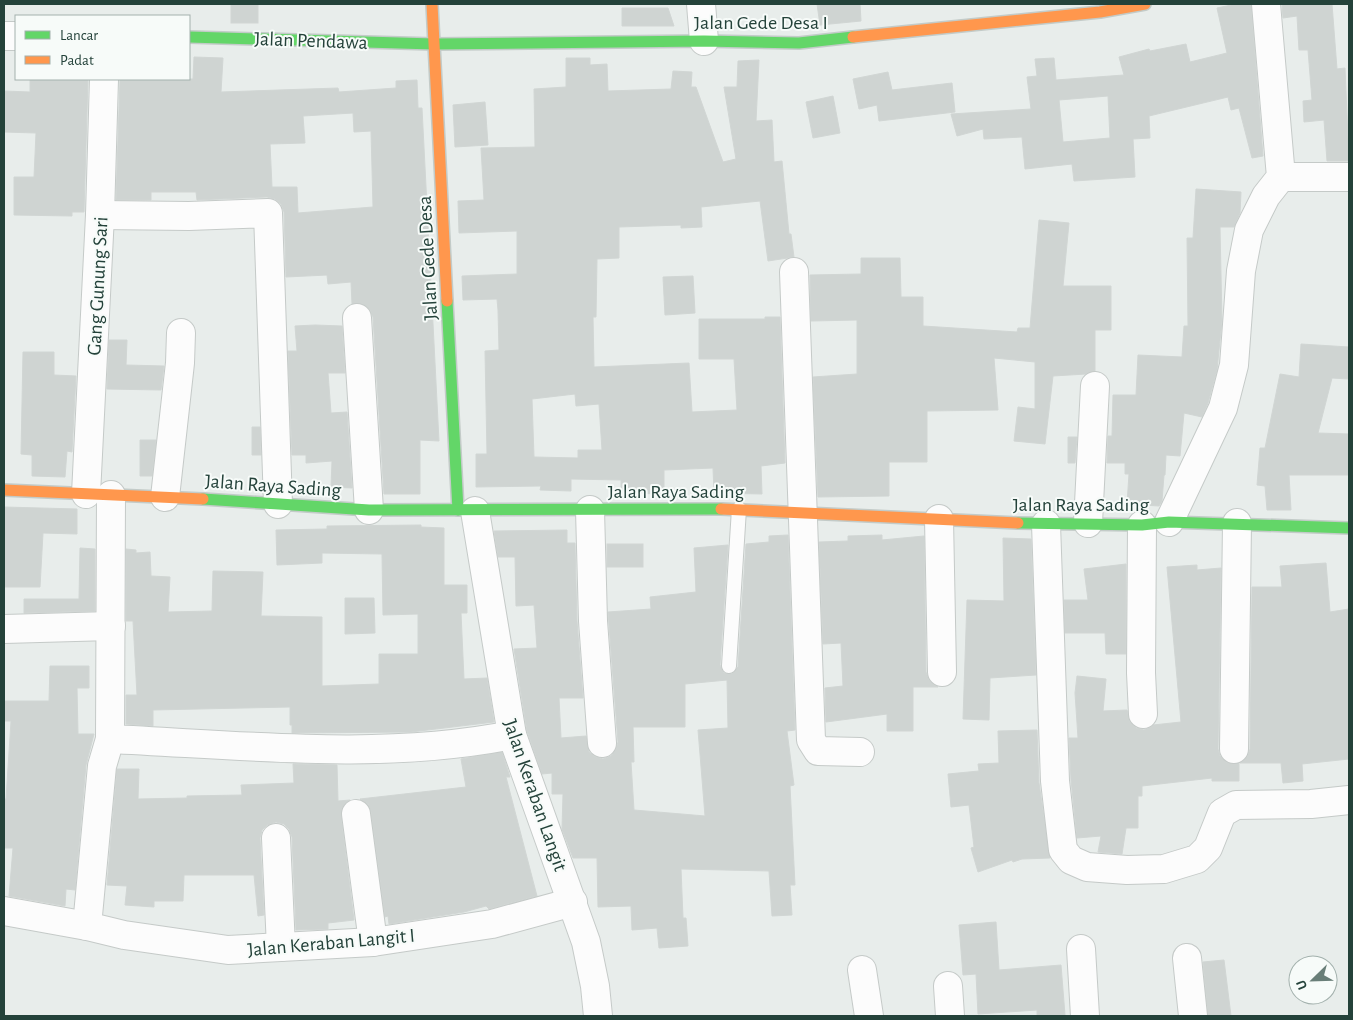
<svg xmlns="http://www.w3.org/2000/svg" width="1353" height="1020" viewBox="0 0 1353 1020" font-family="'Alegreya Sans',sans-serif">
  <style>
    .building { fill: #cfd4d2; stroke: #d1d6d4; fill-rule: evenodd }
    .lines { fill: none; stroke-linecap: round; stroke-linejoin: round }
    .lane-casing { stroke: #c5cac8; stroke-width: 16 }
    .street-casing { stroke: #c5cac8; stroke-width: 30 }
    .fast-casing { stroke: #c3cbc8; stroke-width: 14 }
    .slow-casing { stroke: #c3cbc8; stroke-width: 14 }
    .lane { stroke: #fcfcfc; stroke-width: 14 }
    .street { stroke: #fcfcfc; stroke-width: 28 }
    .fast { stroke: #63d668; stroke-width: 11 }
    .slow { stroke: #ff974d; stroke-width: 11 }
    .labels { text-anchor: middle; stroke-width: 4; stroke-linejoin: round; paint-order: stroke }
    .street-label { font-size: 20px; fill: #24423a; stroke: #f7fbf9 }
  </style>
  <rect width="100%" height="100%" fill="#e8edeb"/>
  <!-- building -->
  <g class="building">
    <rect x="231" y="4" width="27" height="19"/>
    <path d="M817 4H860L861 21 820 25Z"/>
    <path d="M1236 4H1251L1263 156 1252 158 1239 108 1231 110 1228 97 1149 116 1150 138 1133 139 1135 177 1074 181 1072 164 1025 169 1022 137 984 139 983 129 957 136 951 114 1031 109 1027 77 1037 76 1035 59 1054 58 1056 80 1124 75 1119 57 1149 49 1150 51 1186 44 1190 62 1227 53 1217 8ZM1108 96 1110 138 1063 142 1059 100Z"/>
    <path d="M1282 4H1332L1337 69 1345 68 1349 161H1327L1324 120 1304 122 1303 101 1312 100 1308 50H1299L1297 16 1283 18Z"/>
    <path d="M622 8H668L674 26H622Z"/>
    <path d="M194 57 223 58 221 92 338 88 339 92 396 88V81L417 80 418 108H422L439 441 420 440V494H384L373 317 370 310 363 304H352L351 282 328 284 327 275 286 277 284 212 281 204 275 199 267 197 197 200 196 192H151V200H116L120 79H193ZM353 113 354 132 371 131 373 207 298 213 297 187H272L270 144 305 143 303 116Z"/>
    <path d="M566 58H590V65L607 64 608 91 671 89 673 71 692 72 691 87H696L723 162 736 159 724 87H737L738 61 759 60 756 121 772 120 774 162 782 161 789 234H791L794 257 768 261 760 201 701 207 702 227 681 228V225L619 227V258L597 259 596 317H593L594 367 689 363 692 412 737 410 734 359H699V319H765V317H780L785 463 761 466 762 494 714 493 713 468 664 470V494L621 493V480L571 479V491L540 490 541 486 476 487V454H487L485 351 499 350 498 310 497 299 463 300 462 276 517 274V231L459 233 458 201 484 200 481 148 535 147 534 89 566 87ZM575 394 576 406 599 404 602 450H578V458L534 457 532 399Z"/>
    <path d="M888 72 892 90 952 83 955 112 879 121 877 105 859 109 853 79Z"/>
    <path d="M30 79H88L84 212H72V216L14 215V177H34L36 133 4 132V91L30 92Z"/>
    <path d="M833 96 840 133 813 138 806 102Z"/>
    <path d="M485 102 488 145 455 147 453 105Z"/>
    <path d="M1196 189 1241 192 1240 213 1234 227H1220L1222 321 1217 370 1208 403 1202 417 1184 413 1180 456 1166 455 1165 475H1164L1162 501 1159 506 1127 504 1129 474H1125V463H1107L1108 436H1112L1113 395H1136L1138 355 1182 357 1184 326H1188L1187 238H1193Z"/>
    <path d="M1039 220 1069 223 1063 286H1111V330H1095V371L1086 374 1053 376 1045 444 1014 441 1018 407 1035 409V362L994 358 998 410 927 411V462H889V496L818 497 813 377 857 374V320L811 321 810 275 861 274V258H900L901 297H923V326L1017 332 1018 328H1030Z"/>
    <path d="M693 276 695 313 665 315 663 277Z"/>
    <path d="M315 325 342 326 345 373H328L331 413 347 412 352 488 331 487 332 461 306 463V455H292L288 351H297L295 326Z"/>
    <path d="M109 340H127L126 365 164 366 161 390 107 389Z"/>
    <path d="M1301 344 1349 347V379L1332 378 1318 433 1349 434V475H1289L1291 510H1267L1265 486 1257 485 1260 448H1265L1280 374 1299 377Z"/>
    <path d="M23 352H54V375L76 376 72 452 67 451 65 477 32 476V455L21 454Z"/>
    <path d="M252 427H260L261 455H252Z"/>
    <path d="M1068 437H1077L1075 463H1068Z"/>
    <path d="M140 440H156L152 476H140Z"/>
    <path d="M4 507 77 509V534L43 533 40 587H4Z"/>
    <path d="M421 525V527L444 528V585H467V613H461L464 679 487 678 494 722 411 732 292 733V725H290V707L153 710V726L126 724V695H137L133 621H126V549L136 550V553L150 552 151 576 170 577 168 612 212 611 213 571 263 572 261 616 322 617V686L379 684V654H418V614L383 615 382 554 322 553V563L277 565 276 530 327 529V526Z"/>
    <path d="M567 530V543H575L577 621 583 698H559L561 738 586 736 589 752 596 757 603 759 611 756 616 749 618 742 608 612 651 609 650 597 696 592 694 548 728 545 720 665 724 673 732 674 738 667 746 544 769 542V536L788 535 795 730 787 731 794 785 790 786 795 885H790L792 915 772 916 769 871 681 869 683 918H686L688 946 659 948 657 928 632 930 631 906 598 907 597 858H573L562 829 563 794H552V773L542 774 527 731 514 649 537 648 534 605 516 606 515 557H498L494 531ZM727 680 728 728 698 730 705 816 634 810 631 762H634L633 727H685V684Z"/>
    <path d="M882 535V540L924 536 926 672 929 680 938 687H913V731H887V714L826 722 825 688 843 686 841 643 823 644 819 542 848 541V536Z"/>
    <path d="M1003 538 1031 539 1036 675 990 678 989 720 963 719 967 600 1004 601Z"/>
    <rect x="607" y="544" width="36" height="23"/>
    <path d="M80 548 95 549V611L24 613V599H79Z"/>
    <path d="M1326 563 1330 612 1349 609V759L1302 764 1303 781 1283 783 1281 763H1240L1247 757 1250 749 1252 587H1282L1280 566Z"/>
    <path d="M1126 564V654H1106L1105 633H1065L1064 600H1088L1084 569Z"/>
    <path d="M1197 565V570L1221 568 1218 749 1220 756 1226 762 1239 763V781H1212V778L1142 786V796H1138V828H1126L1122 854 1098 852 1101 836 1077 838 1071 780 1069 738H1078L1075 693 1077 676 1106 679 1103 711 1127 710 1130 722 1136 728 1144 730 1153 725 1181 722 1167 567Z"/>
    <path d="M345 598H374L375 633 345 634Z"/>
    <path d="M50 666H89V688H77L78 734H94L86 765 75 890 66 889 65 906 9 896 13 848H4V799H6L11 721H4V701H49Z"/>
    <path d="M1037 730 1039 783 1050 858 1022 859 1013 862 1012 860 978 872 971 848 974 847 969 805 951 807 948 774 979 771 978 764 999 763 998 731Z"/>
    <path d="M502 752 510 777H506L537 896 489 909 486 906 464 912 389 924 388 916 385 917 371 812 368 804 360 799 466 787 461 759Z"/>
    <path d="M293 764 337 765 338 801 350 800 342 808 341 816 354 920 328 923V929L296 930 292 837 289 829 284 824 276 822 267 825 262 830 260 838 264 915 258 916 254 875H184L183 901H154V907L125 905 127 886 107 885 117 769H139L138 799 187 798V796L242 795 241 785 294 783Z"/>
    <path d="M996 922 999 970 1061 965 1065 1015 1037 1016V1010L978 1014 976 974 963 975 959 925Z"/>
    <path d="M1224 960 1231 1016H1208L1203 962Z"/>
  </g>
  <g class="lines">
    <!-- lane casing -->
    <g class="lane-casing">
      <path id="lane" d="M729 666 739 509"/>
    </g>
    <!-- street casing -->
    <g class="street-casing">
      <g id="street">
        <path d="M701 4 704 41"/>
        <path d="M4 36H16"/>
        <path d="M1281 177H1349"/>
        <path d="M100 215 189 216 268 213 278 504"/>
        <path d="M794 272 811 740 818 751 860 752"/>
        <path d="M357 318 369 510"/>
        <path d="M86 494 100 215 104 79"/>
        <path d="M165 497 180 363 181 333"/>
        <path d="M590 510 593 621 602 743"/>
        <path d="M475 511 512 735 586 942 595 986 598 1016"/>
        <path d="M939 519 942 672"/>
        <path d="M1169 522 1223 408 1234 365 1241 271 1249 230 1266 196 1281 177 1266 4"/>
        <path d="M1088 523 1095 386"/>
        <path d="M1046 524 1055 781 1063 850 1071 860 1087 867 1127 870 1164 869 1197 859 1208 848 1222 813 1236 805 1311 804 1349 800"/>
        <path d="M1142 525 1141 673 1143 714"/>
        <path d="M4 629 111 626"/>
        <path d="M110 739C243 745 380 761 512 735"/>
        <path d="M1234 749 1237 523"/>
        <path d="M356 814 373 942"/>
        <path d="M276 838 281 947"/>
        <path d="M4 911 87 926 124 935 228 950 373 942 492 924 573 902"/>
        <path d="M87 926 102 766 110 739 111 495"/>
        <path d="M1081 949 1085 1016"/>
        <path d="M1187 958 1193 1016"/>
        <path d="M862 970 869 1016"/>
        <path d="M948 986 950 1016"/>
      </g>
    </g>
    <!-- fast casing -->
    <g class="fast-casing">
      <g id="fast">
        <path d="M189 37 434 44 704 41 799 43 853 37"/>
        <path d="M447 301 458 510"/>
        <path d="M203 499 369 510 721 509"/>
        <path d="M1018 523 1142 525 1169 522 1349 528"/>
      </g>
    </g>
    <!-- slow casing -->
    <g class="slow-casing">
      <g id="slow">
        <path d="M432 4 447 301"/>
        <path d="M853 37 1100 12 1145 4"/>
        <path d="M4 490 203 499"/>
        <path d="M721 509 1018 523"/>
      </g>
    </g>
    <!-- lane -->
    <use href="#lane" class="lane"/>
    <!-- street -->
    <use href="#street" class="street"/>
    <!-- fast -->
    <use href="#fast" class="fast"/>
    <!-- slow -->
    <use href="#slow" class="slow"/>
  </g>
  <g class="labels">
    <!-- street labels -->
    <g class="street-label">
      <text x="761" y="29">Jalan Gede Desa I</text>
      <text transform="translate(311 40) rotate(2)" y="7">Jalan Pendawa</text>
      <text transform="translate(427 258) rotate(-93)" y="7">Jalan Gede Desa</text>
      <text transform="translate(97 286) rotate(-87)" y="7">Gang Gunung Sari</text>
      <text transform="translate(273 485) rotate(4)" y="7">Jalan Raya Sading</text>
      <text x="676" y="498">Jalan Raya Sading</text>
      <text x="1081" y="511">Jalan Raya Sading</text>
      <text transform="translate(536 795) rotate(71)" y="7">Jalan Keraban Langit</text>
      <text transform="translate(331 942) rotate(-5)" y="7">Jalan Keraban Langit I</text>
    </g>
  </g>
  <!-- border -->
  <rect width="1353" height="1020" fill="none" stroke="#24423a" stroke-width="10"/>
  <!-- legend -->
  <rect x="15" y="15" width="175" height="65" fill="#f7fbf9" stroke="#a3b1ad"/>
  <rect x="25" y="31" width="25" height="8" fill="#63d668" stroke="#a3b1ad"/>
  <text x="60" y="40" font-size="15" fill="#24423a">Lancar</text>
  <rect x="25" y="56" width="25" height="8" fill="#ff974d" stroke="#a3b1ad"/>
  <text x="60" y="65" font-size="15" fill="#24423a">Padat</text>
  <!-- north arrow -->
  <g transform="translate(1313 980) rotate(247)"><circle r="24" fill="#f7fbf9" stroke="#a3b1ad"/>
  <path d="M0-4L9 19L0 12L-9 19Z" fill="#697e78"/>
  <text y="-8" font-size="14" font-weight="bold" text-anchor="middle" fill="#24423a">U</text>
  </g>
</svg>
